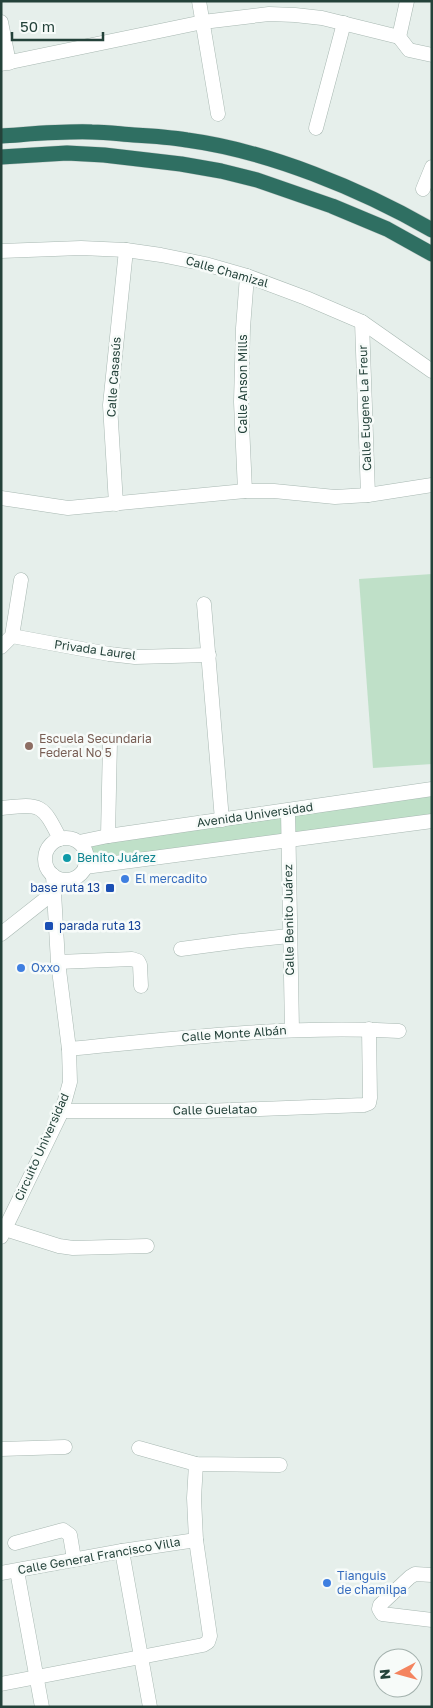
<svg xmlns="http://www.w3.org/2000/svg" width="433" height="1708" viewBox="0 0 433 1708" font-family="'Golos Text',sans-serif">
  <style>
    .green { fill: #bfe0c8 }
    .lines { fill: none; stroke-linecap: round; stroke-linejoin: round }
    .minor-casing { stroke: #a8b8b2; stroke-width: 15 }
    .highway-casing { stroke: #c2cac8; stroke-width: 16 }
    .minor { stroke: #fff; stroke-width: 14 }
    .highway { stroke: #2f6f62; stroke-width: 15 }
    .education-dot { fill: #8d6e63; stroke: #f7fbf9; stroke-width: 2 }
    .culture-dot { fill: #0f9aa8; stroke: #f7fbf9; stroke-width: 2 }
    .shop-dot { fill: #3f7fe0; stroke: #f7fbf9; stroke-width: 2 }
    .transit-dot { fill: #1a4fb4; stroke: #f7fbf9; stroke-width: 2 }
    .labels { text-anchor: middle; stroke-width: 5; stroke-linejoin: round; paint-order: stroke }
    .street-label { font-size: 12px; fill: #24423a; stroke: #f7fbf9 }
    .education-label { font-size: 12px; fill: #785e54; stroke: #f7fbf9; text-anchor: start }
    .culture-label { font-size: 12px; fill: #0d838f; stroke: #f7fbf9; text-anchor: start }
    .shop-label { font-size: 12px; fill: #366cbe; stroke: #f7fbf9; text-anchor: start }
    .transit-label { font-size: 12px; fill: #164399; stroke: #f7fbf9; text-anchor: end }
  </style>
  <rect width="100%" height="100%" fill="#e6efeb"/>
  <!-- green -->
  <g class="green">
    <path d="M432 574V764L373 768 359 579Z"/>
    <path d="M432 794V814L292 835 293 813Z"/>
    <path d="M281 818V835L92 862 90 844Z"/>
  </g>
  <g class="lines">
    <!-- minor casing -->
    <g class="minor-casing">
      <g id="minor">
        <path d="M199 1 218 114"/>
        <path d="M1 22 9 63"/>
        <path d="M399 37 409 50 432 55"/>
        <path d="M399 37 407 1"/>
        <path d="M1 64 203 22 269 14 295 15 322 18 399 37"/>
        <path d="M316 128 344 23"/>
        <path d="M423 189 432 167"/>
        <path d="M1 251 81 248 126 250 161 255 205 264 247 276 306 298 362 322 432 371"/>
        <path d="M362 322 368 495"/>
        <path d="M245 491 241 402 243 328 247 276"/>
        <path d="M1 498 68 508 245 491H274L335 497 368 495 432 485"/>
        <path d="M116 504 110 405 126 250"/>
        <path d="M204 604 222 820"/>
        <path d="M12 636 109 654 135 657 209 655"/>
        <path d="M1 647 12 636 21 580"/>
        <path d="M1 808C41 804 42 803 60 839"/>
        <path d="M288 811 292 1030"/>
        <path d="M108 836 110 741"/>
        <circle cx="66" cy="859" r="21"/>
        <path d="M79 842 108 836 432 789"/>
        <path d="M85 867 432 821"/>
        <path d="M1 934 53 893"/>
        <path d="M181 949 241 941 289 936"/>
        <path d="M58 962 132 959 138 961 140 965 141 986"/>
        <path d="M69 1049C178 1038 289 1025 399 1031"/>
        <path d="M62 1111H205L364 1105 369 1103 370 1098 369 1029"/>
        <path d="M5 1229 59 1246 73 1248 147 1246"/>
        <path d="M1 1237 62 1111 70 1082 69 1049 58 962 53 875"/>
        <path d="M139 1448 196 1464 280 1465"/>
        <path d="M1 1449 65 1447"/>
        <path d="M15 1543 63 1530 70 1535 74 1559"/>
        <path d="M122 1551 150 1707"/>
        <path d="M17 1571 42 1707"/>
        <path d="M1 1573 122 1551 196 1540"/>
        <path d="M432 1575 415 1574 410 1577 380 1605 379 1609 382 1614 432 1620"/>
        <path d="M1 1684 203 1645 208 1642 210 1636 196 1540 194 1498 196 1464"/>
      </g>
    </g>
    <!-- highway casing -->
    <g class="highway-casing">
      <g id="highway">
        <path d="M1 136C32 134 62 131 92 132 106 132 120 134 134 135 152 136 169 137 187 140 268 151 361 189 432 230"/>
        <path d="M1 157 67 153 104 155 181 164 221 171 257 180 332 206 387 229 432 254"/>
      </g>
    </g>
    <!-- minor -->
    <use href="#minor" class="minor"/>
    <!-- highway -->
    <use href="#highway" class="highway"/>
  </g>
  <!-- markers -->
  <circle class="education-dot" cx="29" cy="746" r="5"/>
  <circle class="culture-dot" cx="67" cy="858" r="5"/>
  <g class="shop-dot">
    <circle cx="125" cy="879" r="5"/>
    <circle cx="21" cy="968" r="5"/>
    <circle cx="327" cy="1583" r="5"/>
  </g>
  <g class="transit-dot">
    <rect x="105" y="883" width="10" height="10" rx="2.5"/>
    <rect x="44" y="921" width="10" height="10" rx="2.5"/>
  </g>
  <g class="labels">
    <!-- street labels -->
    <g class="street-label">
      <text transform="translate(227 272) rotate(16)" y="4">Calle Chamizal</text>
      <text transform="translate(114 377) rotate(-86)" y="4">Calle Casasús</text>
      <text transform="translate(243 384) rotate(-90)" y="4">Calle Anson Mills</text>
      <text transform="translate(365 408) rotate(-92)" y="4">Calle Eugene La Freur</text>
      <text transform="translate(95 650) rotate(8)" y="4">Privada Laurel</text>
      <text transform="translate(255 815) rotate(-8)" y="4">Avenida Universidad</text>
      <text transform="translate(289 920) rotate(-91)" y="4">Calle Benito Juárez</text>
      <text transform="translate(234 1034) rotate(-4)" y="4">Calle Monte Albán</text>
      <text transform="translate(215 1110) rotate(-1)" y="4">Calle Guelatao</text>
      <text transform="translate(42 1147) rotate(-66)" y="4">Circuito Universidad</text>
      <text transform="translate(99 1556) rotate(-10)" y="4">Calle General Francisco Villa</text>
    </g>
    <!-- education labels -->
    <g class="education-label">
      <text x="39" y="743">Escuela Secundaria<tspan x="39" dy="14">Federal No 5</tspan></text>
    </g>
    <!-- culture labels -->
    <g class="culture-label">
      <text x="77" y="862">Benito Juárez</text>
    </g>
    <!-- shop labels -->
    <g class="shop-label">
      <text x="135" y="883">El mercadito</text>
      <text x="31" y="972">Oxxo</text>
      <text x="337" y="1580">Tianguis<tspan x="337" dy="14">de chamilpa</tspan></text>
    </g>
    <!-- transit labels -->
    <g class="transit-label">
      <text x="100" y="892">base ruta 13</text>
      <text x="59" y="930" text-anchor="start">parada ruta 13</text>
    </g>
  </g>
  <!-- border -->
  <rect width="433" height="1708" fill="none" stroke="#24423a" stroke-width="5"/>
  <!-- north arrow -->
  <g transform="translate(398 1673) rotate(264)"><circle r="24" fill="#f7fbf9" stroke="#a3b1ad"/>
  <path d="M0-4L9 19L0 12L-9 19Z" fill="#f4845f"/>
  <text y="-8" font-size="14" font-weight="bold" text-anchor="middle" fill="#24423a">N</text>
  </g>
  <!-- scale -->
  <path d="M12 32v8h91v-8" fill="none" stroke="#24423a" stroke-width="2.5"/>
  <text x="20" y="32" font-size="15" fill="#24423a" stroke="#f7fbf9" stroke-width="4" paint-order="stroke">50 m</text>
</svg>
